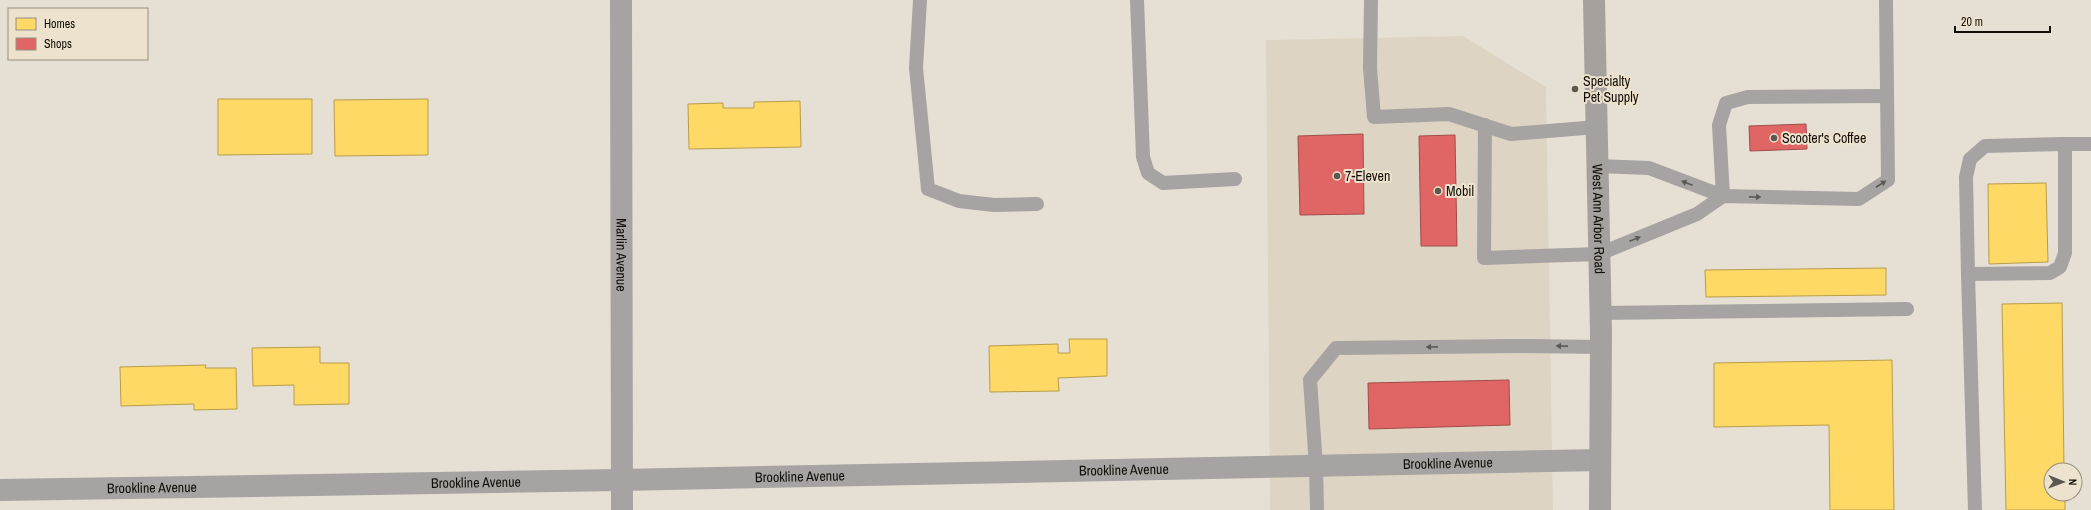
<svg xmlns="http://www.w3.org/2000/svg" width="2091" height="510" viewBox="0 0 2091 510" font-family="'Archivo Narrow',sans-serif">
  <style>
    .commercial { fill: #ddd4c3 }
    .homes { fill: #ffd966; stroke: #b89c4a }
    .shops { fill: #e06666; stroke: #a24c4a }
    .lines { fill: none; stroke-linecap: round; stroke-linejoin: round }
    .service { stroke: #a6a3a2; stroke-width: 14 }
    .minor { stroke: #a6a3a2; stroke-width: 22 }
    .secondary { stroke: #a5a19f; stroke-width: 22 }
    .oneway { fill: #5c5955 }
    .poi-dot { fill: #5d584f; stroke: #ede2cd; stroke-width: 1.5 }
    .labels { text-anchor: middle; stroke-width: 4; stroke-linejoin: round; paint-order: stroke }
    .poi-label { font-size: 14px; fill: #130f08; stroke: #ede2cd; text-anchor: start }
    .street-label { font-size: 14px; fill: #130f08; stroke: #ede2cd }
  </style>
  <rect width="100%" height="100%" fill="#e6e0d4"/>
  <!-- commercial -->
  <path class="commercial" d="M1463 36 1546 87 1553 510H1270L1266 40Z"/>
  <!-- homes -->
  <g class="homes">
    <path d="M218 99H312V154L218 155Z"/>
    <path d="M428 99V155L335 156 334 100Z"/>
    <path d="M800 101 801 147 689 149 688 104 723 103V108H754V102Z"/>
    <path d="M2046 183 2048 262 1989 264 1988 184Z"/>
    <path d="M1886 268V295L1706 297 1705 270Z"/>
    <path d="M2062 303 2064 470H2051V494H2065V510H2006L2002 304Z"/>
    <path d="M1069 339H1107V376L1058 378 1059 391 990 392 989 346 1058 344V353H1070Z"/>
    <path d="M320 347V363H349V404L294 405V385L253 386 252 348Z"/>
    <path d="M1892 360 1894 510H1830L1829 425 1714 427V363Z"/>
    <path d="M206 365 205 368H236L237 409 194 410V404L121 406 120 367Z"/>
  </g>
  <!-- shops -->
  <g class="shops">
    <path d="M1806 124 1807 149 1750 151 1749 126Z"/>
    <path d="M1363 134 1364 214 1300 215 1298 136Z"/>
    <path d="M1455 135 1457 246H1421L1419 136Z"/>
    <path d="M1509 380 1510 425 1369 429 1368 383Z"/>
  </g>
  <g class="lines">
    <!-- service -->
    <g class="service">
      <path d="M920 0 916 68 928 189 959 201 994 205 1037 204"/>
      <path d="M1137 0 1143 157 1148 173 1163 183 1235 179"/>
      <path d="M1371 0 1370 68 1374 117 1449 114 1511 134 1597 127"/>
      <path d="M1485 125 1484 258 1599 254 1697 214 1723 196 1859 199 1888 180 1886 0"/>
      <path d="M1598 166 1649 168 1723 196 1719 125 1726 103 1748 97 1887 96"/>
      <path d="M1968 274 1966 177 1970 159 1985 146 2065 144"/>
      <path d="M1600 313 1907 309"/>
      <path d="M1317 510 1316 466 1310 380 1336 348 1517 346 1601 347"/>
      <path d="M1975 510 1968 274 2050 273 2060 267 2065 253V144H2091"/>
    </g>
    <!-- minor -->
    <g class="minor">
      <path id="s1" d="M621 0 622 510"/>
      <path id="s2" d="M0 490 621 480 1599 460"/>
    </g>
    <!-- secondary -->
    <path class="secondary" id="s3" d="M1594 0 1601 333 1600 510"/>
  </g>
  <!-- one-way arrows -->
  <defs><path id="oneway-solid" d="M-6-.8H1V-3.2L6.5 0L1 3.2V.8H-6Z"/></defs>
  <g class="oneway">
    <use href="#oneway-solid" transform="translate(1687 183) rotate(-159)"/>
    <use href="#oneway-solid" transform="translate(1881 184) rotate(-33)"/>
    <use href="#oneway-solid" transform="translate(1755 197) rotate(1)"/>
    <use href="#oneway-solid" transform="translate(1635 239) rotate(-22)"/>
    <use href="#oneway-solid" transform="translate(1562 346) rotate(-179)"/>
    <use href="#oneway-solid" transform="translate(1432 347) rotate(179)"/>
  </g>
  <!-- markers -->
  <g class="poi-dot">
    <circle cx="1575" cy="89" r="4"/>
    <circle cx="1774" cy="138" r="4"/>
    <circle cx="1337" cy="176" r="4"/>
    <circle cx="1438" cy="191" r="4"/>
  </g>
  <g class="labels">
    <!-- poi labels -->
    <g class="poi-label">
      <text x="1583" y="86">Specialty<tspan x="1583" dy="16">Pet Supply</tspan></text>
      <text x="1782" y="143">Scooter's Coffee</text>
      <text x="1345" y="181">7-Eleven</text>
      <text x="1446" y="196">Mobil</text>
    </g>
    <!-- street labels -->
    <g class="street-label">
      <text dy="5" stroke="none"><textPath href="#s3" startOffset="219">West Ann Arbor Road</textPath></text>
      <text dy="5" stroke="none"><textPath href="#s1" startOffset="255">Marlin Avenue</textPath></text>
      <text dy="5" stroke="none"><textPath href="#s2" startOffset="1448">Brookline Avenue</textPath></text>
      <text dy="5" stroke="none"><textPath href="#s2" startOffset="1124">Brookline Avenue</textPath></text>
      <text dy="5" stroke="none"><textPath href="#s2" startOffset="800">Brookline Avenue</textPath></text>
      <text dy="5" stroke="none"><textPath href="#s2" startOffset="476">Brookline Avenue</textPath></text>
      <text dy="5" stroke="none"><textPath href="#s2" startOffset="152">Brookline Avenue</textPath></text>
    </g>
  </g>
  <!-- legend -->
  <rect x="8" y="8" width="140" height="52" fill="#ede2cd" stroke="#968e7e"/>
  <rect x="16" y="18" width="20" height="12" fill="#ffd966" stroke="#968e7e"/>
  <text x="44" y="28" font-size="12" fill="#130f08">Homes</text>
  <rect x="16" y="38" width="20" height="12" fill="#e06666" stroke="#968e7e"/>
  <text x="44" y="48" font-size="12" fill="#130f08">Shops</text>
  <!-- north arrow -->
  <g transform="translate(2063 482) rotate(91)"><circle r="19" fill="#ede2cd" stroke="#968e7e"/>
  <path d="M0-3L7 15L0 10L-7 15Z" fill="#5d584f"/>
  <text y="-6" font-size="11" font-weight="bold" text-anchor="middle" fill="#130f08">N</text>
  </g>
  <!-- scale -->
  <path d="M1955 26v6h95v-6" fill="none" stroke="#130f08" stroke-width="2"/>
  <text x="1961" y="26" font-size="12" fill="#130f08" stroke="#ede2cd" stroke-width="3" paint-order="stroke">20 m</text>
</svg>
